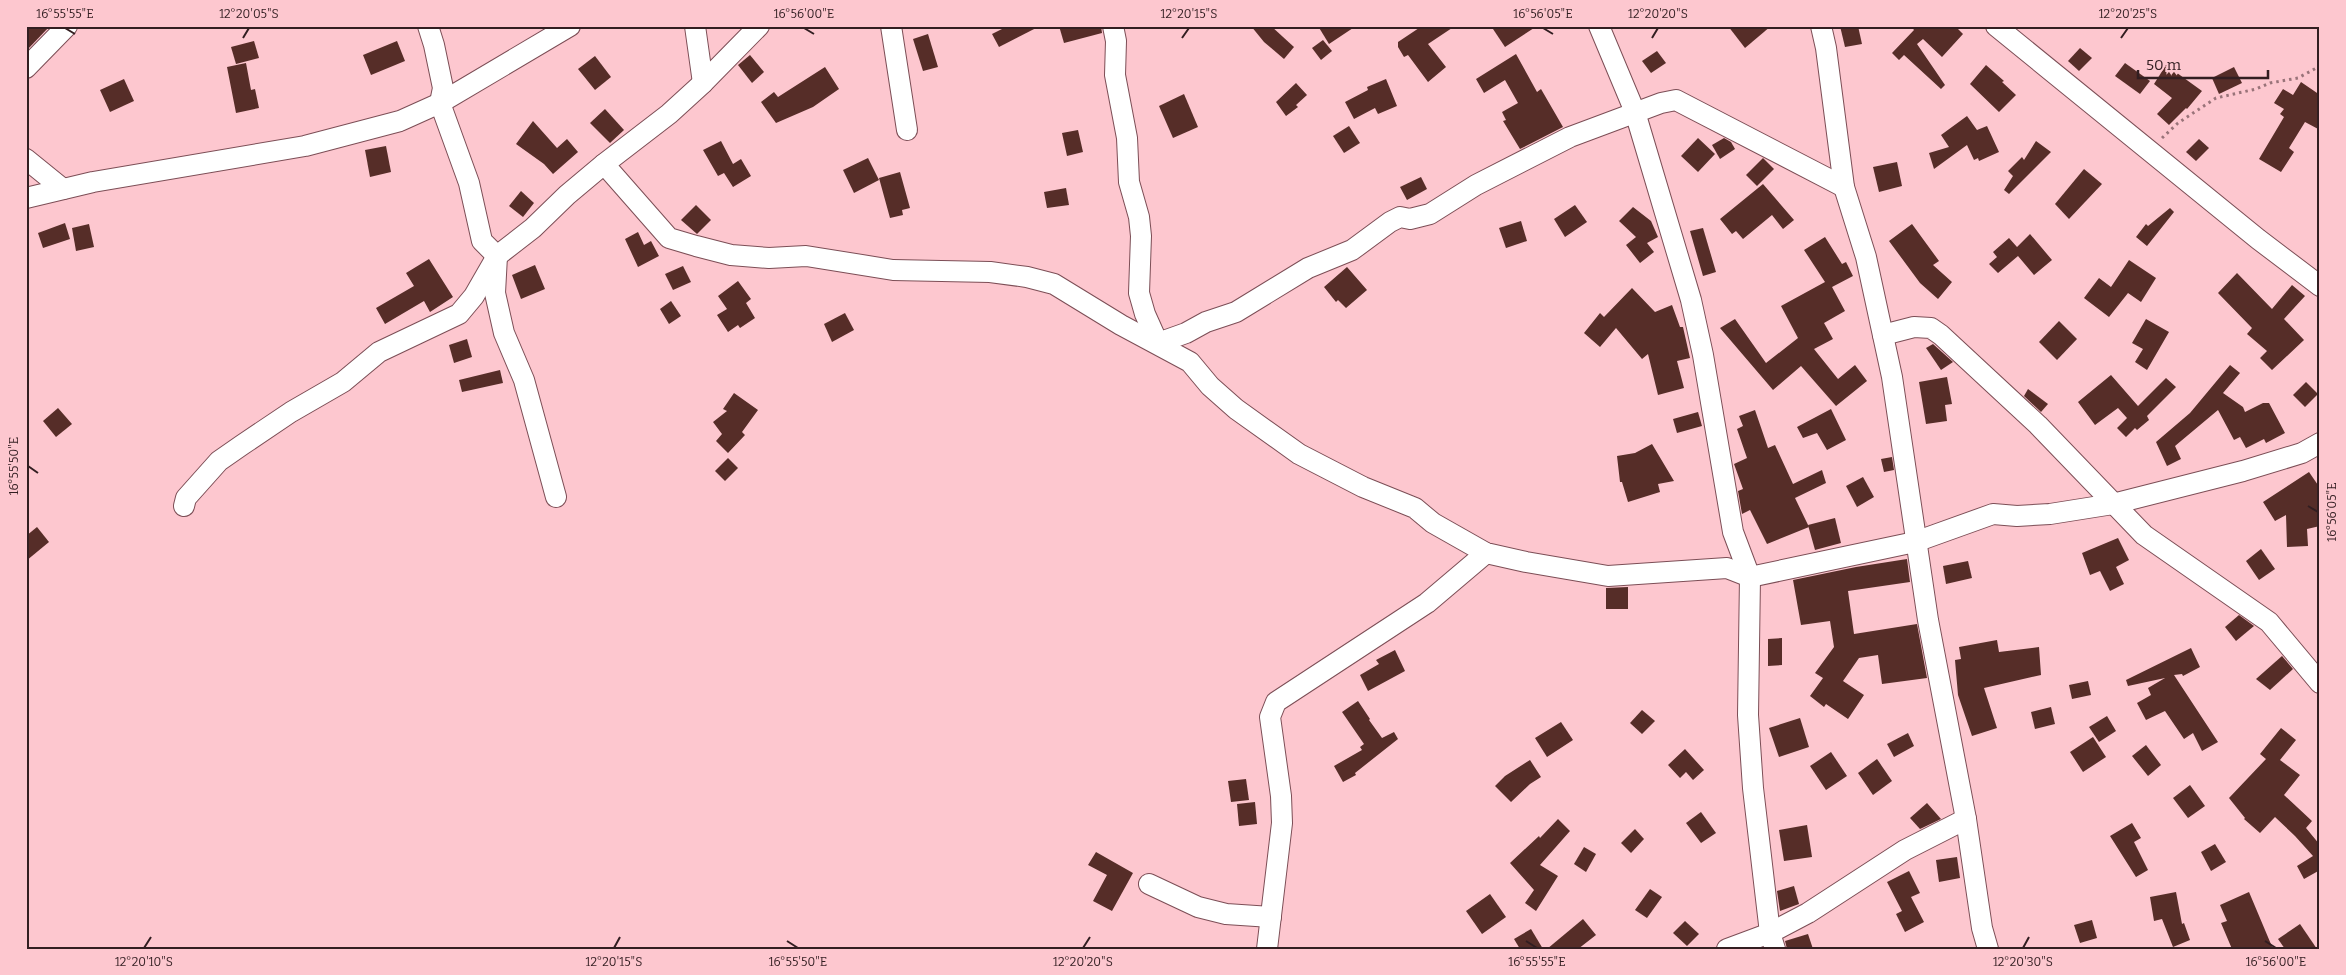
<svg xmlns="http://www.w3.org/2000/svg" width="2346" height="975" viewBox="0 0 2346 975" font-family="Bitter,serif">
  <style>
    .building { fill: #562d28 }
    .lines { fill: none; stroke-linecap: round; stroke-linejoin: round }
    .minor-casing { stroke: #7c4e56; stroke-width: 22 }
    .path { stroke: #997379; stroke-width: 3; stroke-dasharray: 2.5 4; stroke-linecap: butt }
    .minor { stroke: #fff; stroke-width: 20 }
    .ticks { fill: none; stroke: #321e21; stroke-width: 2 }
    .neatline { fill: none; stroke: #321e21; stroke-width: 2 }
    .ticks-label { font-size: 12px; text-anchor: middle; fill: #321e21 }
  </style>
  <rect width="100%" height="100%" fill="#fdc7cf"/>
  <!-- building -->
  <g class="building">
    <path d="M26 26H50L26 51Z"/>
    <path d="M1008 26H1040L999 47 992 34Z"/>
    <path d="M1059 26H1101L1102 33 1064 43Z"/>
    <path d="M1251 26H1271L1294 47 1284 59 1264 42Z"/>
    <path d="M1318 26H1356L1329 44Z"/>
    <path d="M1422 26H1455L1428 44 1446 67 1428 82 1408 55 1404 57 1398 47V42Z"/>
    <path d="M1491 26H1537L1505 47Z"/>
    <path d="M1728 26H1771L1745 48Z"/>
    <path d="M1840 26H1858L1862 44 1845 47Z"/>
    <path d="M1911 26H1955L1963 34 1942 57 1923 39 1917 44 1945 85 1941 89 1904 55 1899 60 1892 53 1914 30Z"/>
    <path d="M928 34 938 67 923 71 913 39Z"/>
    <path d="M1323 40 1332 51 1321 60 1312 48Z"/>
    <path d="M254 41 259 58 236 64 231 47Z"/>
    <path d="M397 41 405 61 371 75 363 55Z"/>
    <path d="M2080 48 2092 58 2079 71 2068 61Z"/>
    <path d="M1657 51 1666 63 1651 73 1642 61Z"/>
    <path d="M1516 54 1537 92 1541 89 1563 127 1520 149 1503 121 1506 120 1502 112 1518 103 1505 80 1484 93 1476 79Z"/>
    <path d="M750 55 764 72 752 83 738 65Z"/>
    <path d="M595 56 611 77 595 90 578 69Z"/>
    <path d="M246 63 251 90 255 89 259 108 236 113 227 67Z"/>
    <path d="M2125 63 2150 81 2140 94 2115 76Z"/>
    <path d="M1986 65 2004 81 2002 82 2016 95 1999 112 1970 84Z"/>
    <path d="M2166 65 2202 91 2187 109 2186 108 2169 125 2157 114 2172 98 2154 84Z"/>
    <path d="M825 67 839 89 813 107 776 123 761 102 774 92 778 97Z"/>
    <path d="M2234 67 2242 83 2219 94 2212 78Z"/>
    <path d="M124 79 134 101 110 112 100 90Z"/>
    <path d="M1386 79 1397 106 1378 114 1375 108 1354 119 1345 102 1368 90 1367 87Z"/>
    <path d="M2301 82 2320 95V130L2305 122 2289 148 2294 152 2281 172 2259 159 2284 117 2280 114 2284 109 2274 103 2283 89 2293 95Z"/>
    <path d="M1296 83 1307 95 1296 105 1298 107 1286 116 1276 102Z"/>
    <path d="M1184 94 1198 127 1173 138 1159 106Z"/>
    <path d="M605 109 624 130 610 143 590 123Z"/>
    <path d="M1967 116 1977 130 1987 126 1999 152 1979 161 1978 158 1974 160 1967 145 1934 169 1929 153 1949 147 1941 135Z"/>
    <path d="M533 121 557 148 567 139 578 152 553 174 544 164 516 144Z"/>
    <path d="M1349 126 1360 143 1344 153 1333 136Z"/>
    <path d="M1078 130 1083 152 1067 156 1062 133Z"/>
    <path d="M1698 138 1715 154 1698 172 1681 156Z"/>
    <path d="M1724 138 1731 142 1735 149 1720 159 1712 145Z"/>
    <path d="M2199 139 2209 148 2196 161 2186 152Z"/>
    <path d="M721 141 733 164 741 159 751 176 733 187 724 173 718 176 703 150Z"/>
    <path d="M2036 141 2051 152 2009 194 2004 190 2013 176 2008 171 2022 157 2024 160Z"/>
    <path d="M386 146 391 172 370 177 365 150Z"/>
    <path d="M868 158 879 180 854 193 843 170Z"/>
    <path d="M1763 158 1774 169 1757 186 1746 175Z"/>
    <path d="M1897 162 1902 186 1879 192 1873 167Z"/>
    <path d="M2084 169 2102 184 2069 219 2055 204Z"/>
    <path d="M900 172 910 208 902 210 903 215 890 218 879 178Z"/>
    <path d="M1421 177 1427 189 1407 200 1400 187Z"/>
    <path d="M1763 184 1794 220 1783 229 1772 215 1743 239 1736 231 1732 234 1720 219Z"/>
    <path d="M1066 188 1069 205 1047 208 1044 192Z"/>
    <path d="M521 191 534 203 523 217 509 206Z"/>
    <path d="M696 205 711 220 697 234 681 220Z"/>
    <path d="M1575 205 1587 222 1565 237 1554 219Z"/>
    <path d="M1633 207 1651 221 1658 237 1647 243 1654 252 1640 263 1626 245 1636 237 1619 221Z"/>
    <path d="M2170 208 2174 212 2147 246 2136 237 2146 224 2148 226Z"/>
    <path d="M1521 221 1527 241 1506 248 1499 228Z"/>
    <path d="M65 223 70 239 43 248 38 233Z"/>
    <path d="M89 224 94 247 76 251 72 228Z"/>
    <path d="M1912 224 1939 261 1933 265 1952 282 1938 299 1920 283 1889 241Z"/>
    <path d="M1703 228 1716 272 1703 276 1690 231Z"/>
    <path d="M638 232 644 245 651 241 659 256 638 267 625 239Z"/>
    <path d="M2030 234 2052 260 2034 275 2018 256 1998 273 1989 264 1997 257 1993 252 2009 238 2017 247Z"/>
    <path d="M1825 237 1842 264 1846 262 1853 276 1832 287 1845 311 1824 323 1833 339 1814 349 1838 379 1855 365 1867 381 1836 406 1801 366 1773 390 1720 328 1735 319 1766 363 1798 338 1781 306 1825 282 1804 250Z"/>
    <path d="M429 259 453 297 430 312 424 301 385 324 376 308 414 286 406 273Z"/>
    <path d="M2129 260 2156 278 2141 302 2128 293 2109 317 2084 298 2099 278 2111 287Z"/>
    <path d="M535 265 545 289 521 299 512 275Z"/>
    <path d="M683 266 691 282 673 290 665 274Z"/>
    <path d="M1347 267 1367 290 1346 308 1338 300 1336 302 1324 287Z"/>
    <path d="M2237 273 2272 309 2292 285 2305 296 2284 319 2304 340 2272 370 2260 358 2267 351 2247 334 2252 328 2218 293Z"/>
    <path d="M738 281 751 299 746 303 755 318 740 328 738 325 728 332 717 315 727 309 718 296Z"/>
    <path d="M1632 288 1655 312 1672 305 1680 327H1683L1690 358 1677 361 1684 388 1658 395 1648 354 1642 359 1616 328 1600 347 1584 333 1600 313 1604 317Z"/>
    <path d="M671 301 681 316 669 324 660 309Z"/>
    <path d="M845 313 854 330 832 342 824 324Z"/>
    <path d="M2146 319 2169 332 2147 370 2135 362 2143 349 2132 343Z"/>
    <path d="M2059 321 2077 339 2057 360 2039 342Z"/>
    <path d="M467 339 472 357 454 363 449 345Z"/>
    <path d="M1933 344 1953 362 1941 370 1926 348Z"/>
    <path d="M2230 365 2240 373 2223 393 2243 407 2245 412 2263 403H2269L2285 433 2266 443 2264 439 2246 448 2240 437 2234 440 2218 410 2175 446 2181 459 2167 466 2156 442 2190 413Z"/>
    <path d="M500 370 503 383 462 392 459 380Z"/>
    <path d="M2111 375 2138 406 2166 378 2176 387 2147 416 2149 420 2137 430 2135 428 2126 437 2117 428 2127 418 2118 408 2095 425 2078 402Z"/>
    <path d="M1947 377 1952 404 1945 405 1947 421 1926 424 1919 382Z"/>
    <path d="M2306 382 2318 394 2305 407 2293 395Z"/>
    <path d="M2028 389 2048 404 2041 412 2024 396Z"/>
    <path d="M734 393 758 410 742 432 745 435 728 453 716 441 722 434 713 422 727 411 723 409Z"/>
    <path d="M58 408 72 424 56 437 43 421Z"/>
    <path d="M1831 409 1846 440 1827 450 1817 433 1803 438 1797 427Z"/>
    <path d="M1755 410 1768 448 1775 445 1793 484 1822 470 1826 483 1795 498 1809 527 1767 544 1750 510 1742 514 1738 491 1743 489 1734 464 1747 458 1737 429 1743 426 1739 416Z"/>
    <path d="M1698 412 1702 426 1677 433 1673 419Z"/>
    <path d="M1652 444 1674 481 1658 484 1660 492 1628 502 1622 482H1620L1617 456 1635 453Z"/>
    <path d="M1892 457 1894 470 1884 472 1881 459Z"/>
    <path d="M728 458 738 468 725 481 715 471Z"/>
    <path d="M2309 472 2320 488V526L2307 529 2308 546 2287 547 2286 515 2275 521 2263 502Z"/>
    <path d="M1863 477 1874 497 1857 507 1846 486Z"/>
    <path d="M1835 518 1841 543 1815 550 1808 525Z"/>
    <path d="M37 527 49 542 26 561V536Z"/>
    <path d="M2118 538 2129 560 2116 567 2124 584 2110 591 2100 571 2090 575 2082 553Z"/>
    <path d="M2261 549 2275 569 2259 580 2246 561Z"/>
    <path d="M1907 559 1910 582 1848 591 1854 634 1917 624 1927 678 1882 684 1878 655 1859 658 1843 681 1864 695 1848 719 1826 704 1824 707 1810 696 1823 678 1815 673 1834 647 1830 621 1801 625 1793 580 1856 567Z"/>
    <path d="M1968 561 1972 578 1946 584 1943 566Z"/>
    <path d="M1628 587V609H1606V588Z"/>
    <path d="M2239 615 2254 626 2236 641 2225 627Z"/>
    <path d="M1782 638V665L1768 666V639Z"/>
    <path d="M1997 640 1999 652 2039 647 2041 675 1984 688 1997 728 1972 736 1958 695 1955 660 1961 659 1959 647Z"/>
    <path d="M2191 648 2200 667 2183 676 2182 674 2174 675 2218 742 2202 751 2193 733 2184 739 2165 711 2146 720 2137 703 2151 695 2148 688 2165 678 2128 686 2126 680Z"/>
    <path d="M1395 650 1405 671 1368 691 1360 675 1379 664 1376 660Z"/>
    <path d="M2282 656 2293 669 2270 690 2256 679Z"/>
    <path d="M2088 681 2091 695 2072 699 2069 685Z"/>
    <path d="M1358 701 1370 719 1369 720 1382 738 1394 732 1398 739 1355 773 1356 775 1343 782 1334 766 1362 750 1360 747 1364 744 1342 712Z"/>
    <path d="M2051 707 2055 724 2035 729 2031 712Z"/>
    <path d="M1642 710 1655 721 1642 734 1630 723Z"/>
    <path d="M2107 716 2116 731 2099 742 2089 727Z"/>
    <path d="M1800 718 1809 747 1779 757 1769 728Z"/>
    <path d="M1561 722 1573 740 1547 757 1535 738Z"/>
    <path d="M2281 728 2296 740 2280 760 2300 775 2284 795 2312 821 2306 828 2320 845V870L2304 879 2297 866 2313 856 2295 836 2275 817 2260 833 2244 819 2245 818 2229 798 2266 759 2260 754Z"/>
    <path d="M1908 733 1914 746 1894 757 1887 744Z"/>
    <path d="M2093 737 2106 757 2083 772 2070 752Z"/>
    <path d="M2146 745 2161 765 2148 776 2132 756Z"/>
    <path d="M1685 749 1704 770 1693 780 1686 772 1680 778 1668 765Z"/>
    <path d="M1831 752 1847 776 1826 790 1810 766Z"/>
    <path d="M1877 759 1892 781 1873 795 1858 773Z"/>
    <path d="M1530 760 1541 777 1530 784 1511 802 1495 786 1505 776Z"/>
    <path d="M1246 779 1249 800 1231 802 1228 781Z"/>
    <path d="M2190 785 2205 806 2188 818 2173 798Z"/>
    <path d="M1255 802 1257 824 1239 826 1237 804Z"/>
    <path d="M1927 803 1941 819 1920 829 1910 818Z"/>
    <path d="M1701 812 1716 833 1701 843 1686 823Z"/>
    <path d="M1558 819 1570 831 1540 865 1558 876 1536 911 1525 903 1534 890 1510 863 1539 836 1540 838Z"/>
    <path d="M2132 823 2141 838 2134 842 2148 870 2136 877 2110 836Z"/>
    <path d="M1807 825 1812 857 1784 861 1779 830Z"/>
    <path d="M1635 829 1644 839 1631 853 1621 843Z"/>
    <path d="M2215 844 2226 862 2211 871 2201 852Z"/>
    <path d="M1584 847 1596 854 1586 872 1574 864Z"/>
    <path d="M1096 852 1133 873 1112 911 1093 901 1107 875 1088 865Z"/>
    <path d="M1957 857 1960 878 1939 882 1936 860Z"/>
    <path d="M1909 871 1920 893 1911 897 1924 922 1905 932 1896 914 1902 911 1887 882Z"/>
    <path d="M1794 886 1799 904 1780 911 1777 891Z"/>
    <path d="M1650 889 1662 897 1647 918 1635 910Z"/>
    <path d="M2176 892 2182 924 2184 923 2190 940 2173 947 2162 919 2154 921 2150 897Z"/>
    <path d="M2249 892 2273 949H2232L2221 923 2227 921 2220 905Z"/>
    <path d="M1490 894 1506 917 1482 934 1466 911Z"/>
    <path d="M1583 919 1596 935 1578 949H1547Z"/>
    <path d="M2092 920 2097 938 2080 943 2074 925Z"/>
    <path d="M1685 921 1699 934 1687 946 1673 933Z"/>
    <path d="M2300 924 2317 949H2285L2278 939Z"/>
    <path d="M1531 929 1543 949H1520L1514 939Z"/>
    <path d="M1808 934 1813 949H1787L1785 941Z"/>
  </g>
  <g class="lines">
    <!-- minor casing -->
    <g class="minor-casing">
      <g id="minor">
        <path d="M428 26 434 45 443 88 440 103 469 183 482 241 497 256 495 293 504 333 524 380 556 497"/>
        <path d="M695 26 703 83"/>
        <path d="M891 26 907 130"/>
        <path d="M1113 26 1116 41 1115 75 1127 138 1129 182 1139 217 1141 236 1139 293 1145 314 1158 343"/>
        <path d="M1599 26 1635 112 1691 300 1703 355 1733 532 1750 577 1748 715 1753 788 1770 933 1775 949"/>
        <path d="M1821 26 1826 48 1844 187 1866 257 1892 377 1928 620 1966 819 1982 928 1988 949"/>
        <path d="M1996 26 2258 239 2320 286"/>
        <path d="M26 68 67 26"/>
        <path d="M26 159 63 189"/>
        <path d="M604 164 669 238 696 246 731 255 769 258 806 256 893 270 990 272 1027 277 1054 284 1121 325 1190 362 1210 386 1236 409 1299 454 1363 487 1415 508 1433 523 1486 553 1526 562 1608 576 1727 568 1750 577 1915 542 1993 514 2017 516 2050 514 2113 504 2243 471 2302 453 2320 443"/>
        <path d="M26 198 93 182 305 146 400 121 440 103 570 26"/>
        <path d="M1883 335 1914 327 1931 328 1941 335 2038 425 2144 535 2269 622 2320 683"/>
        <path d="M1158 343 1186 333 1206 322 1236 312 1308 268 1352 250 1390 222 1400 217 1410 219 1430 214 1476 185 1570 137 1661 103 1676 100 1844 187"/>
        <path d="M184 506 186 498 219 461 242 445 291 412 343 382 379 352 459 314 474 296 497 256 533 228 567 195 604 164 669 114 703 83 759 26"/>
        <path d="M1149 884 1198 907 1226 914 1271 917"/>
        <path d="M1267 949 1282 823 1281 796 1270 717 1276 702 1427 603 1486 553"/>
        <path d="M1727 949 1770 933 1808 913 1905 850 1966 819"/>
      </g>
    </g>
    <!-- path -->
    <path class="path" d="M2162 138 2178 123 2216 98 2256 89 2270 83 2298 78 2320 66"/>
    <!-- minor -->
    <use href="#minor" class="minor"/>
  </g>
  <!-- ticks -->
  <path class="ticks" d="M65 28 75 34M804 28 814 34M1543 28 1553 34M243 38 249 28M1182 38 1189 28M1652 38 1658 28M2121 38 2128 28M28 466 38 473M2308 506 2318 512M787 941 798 948M1526 941 1537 948M2265 941 2276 948M144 948 151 937M614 948 620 937M1083 948 1090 937M2023 948 2029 937"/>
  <!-- border -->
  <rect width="2346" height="975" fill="none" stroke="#fdc7cf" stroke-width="55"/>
  <!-- scale -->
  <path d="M2138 70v8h130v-8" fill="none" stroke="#321e21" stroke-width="2.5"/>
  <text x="2146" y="70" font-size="15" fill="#321e21" stroke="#fdc7cf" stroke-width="4" paint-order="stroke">50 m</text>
  <rect x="28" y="28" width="2290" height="920" class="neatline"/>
  <g class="ticks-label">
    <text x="65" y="18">16°55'55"E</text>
    <text x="249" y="18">12°20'05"S</text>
    <text x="804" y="18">16°56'00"E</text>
    <text x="1189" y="18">12°20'15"S</text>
    <text x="1543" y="18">16°56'05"E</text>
    <text x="1658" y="18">12°20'20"S</text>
    <text x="2128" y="18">12°20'25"S</text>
    <text transform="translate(14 466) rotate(-90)" y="4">16°55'50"E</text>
    <text transform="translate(2332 512) rotate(-90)" y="4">16°56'05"E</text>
    <text x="144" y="966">12°20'10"S</text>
    <text x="614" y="966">12°20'15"S</text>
    <text x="798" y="966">16°55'50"E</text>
    <text x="1083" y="966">12°20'20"S</text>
    <text x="1537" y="966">16°55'55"E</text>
    <text x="2023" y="966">12°20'30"S</text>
    <text x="2276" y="966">16°56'00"E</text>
  </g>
</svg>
